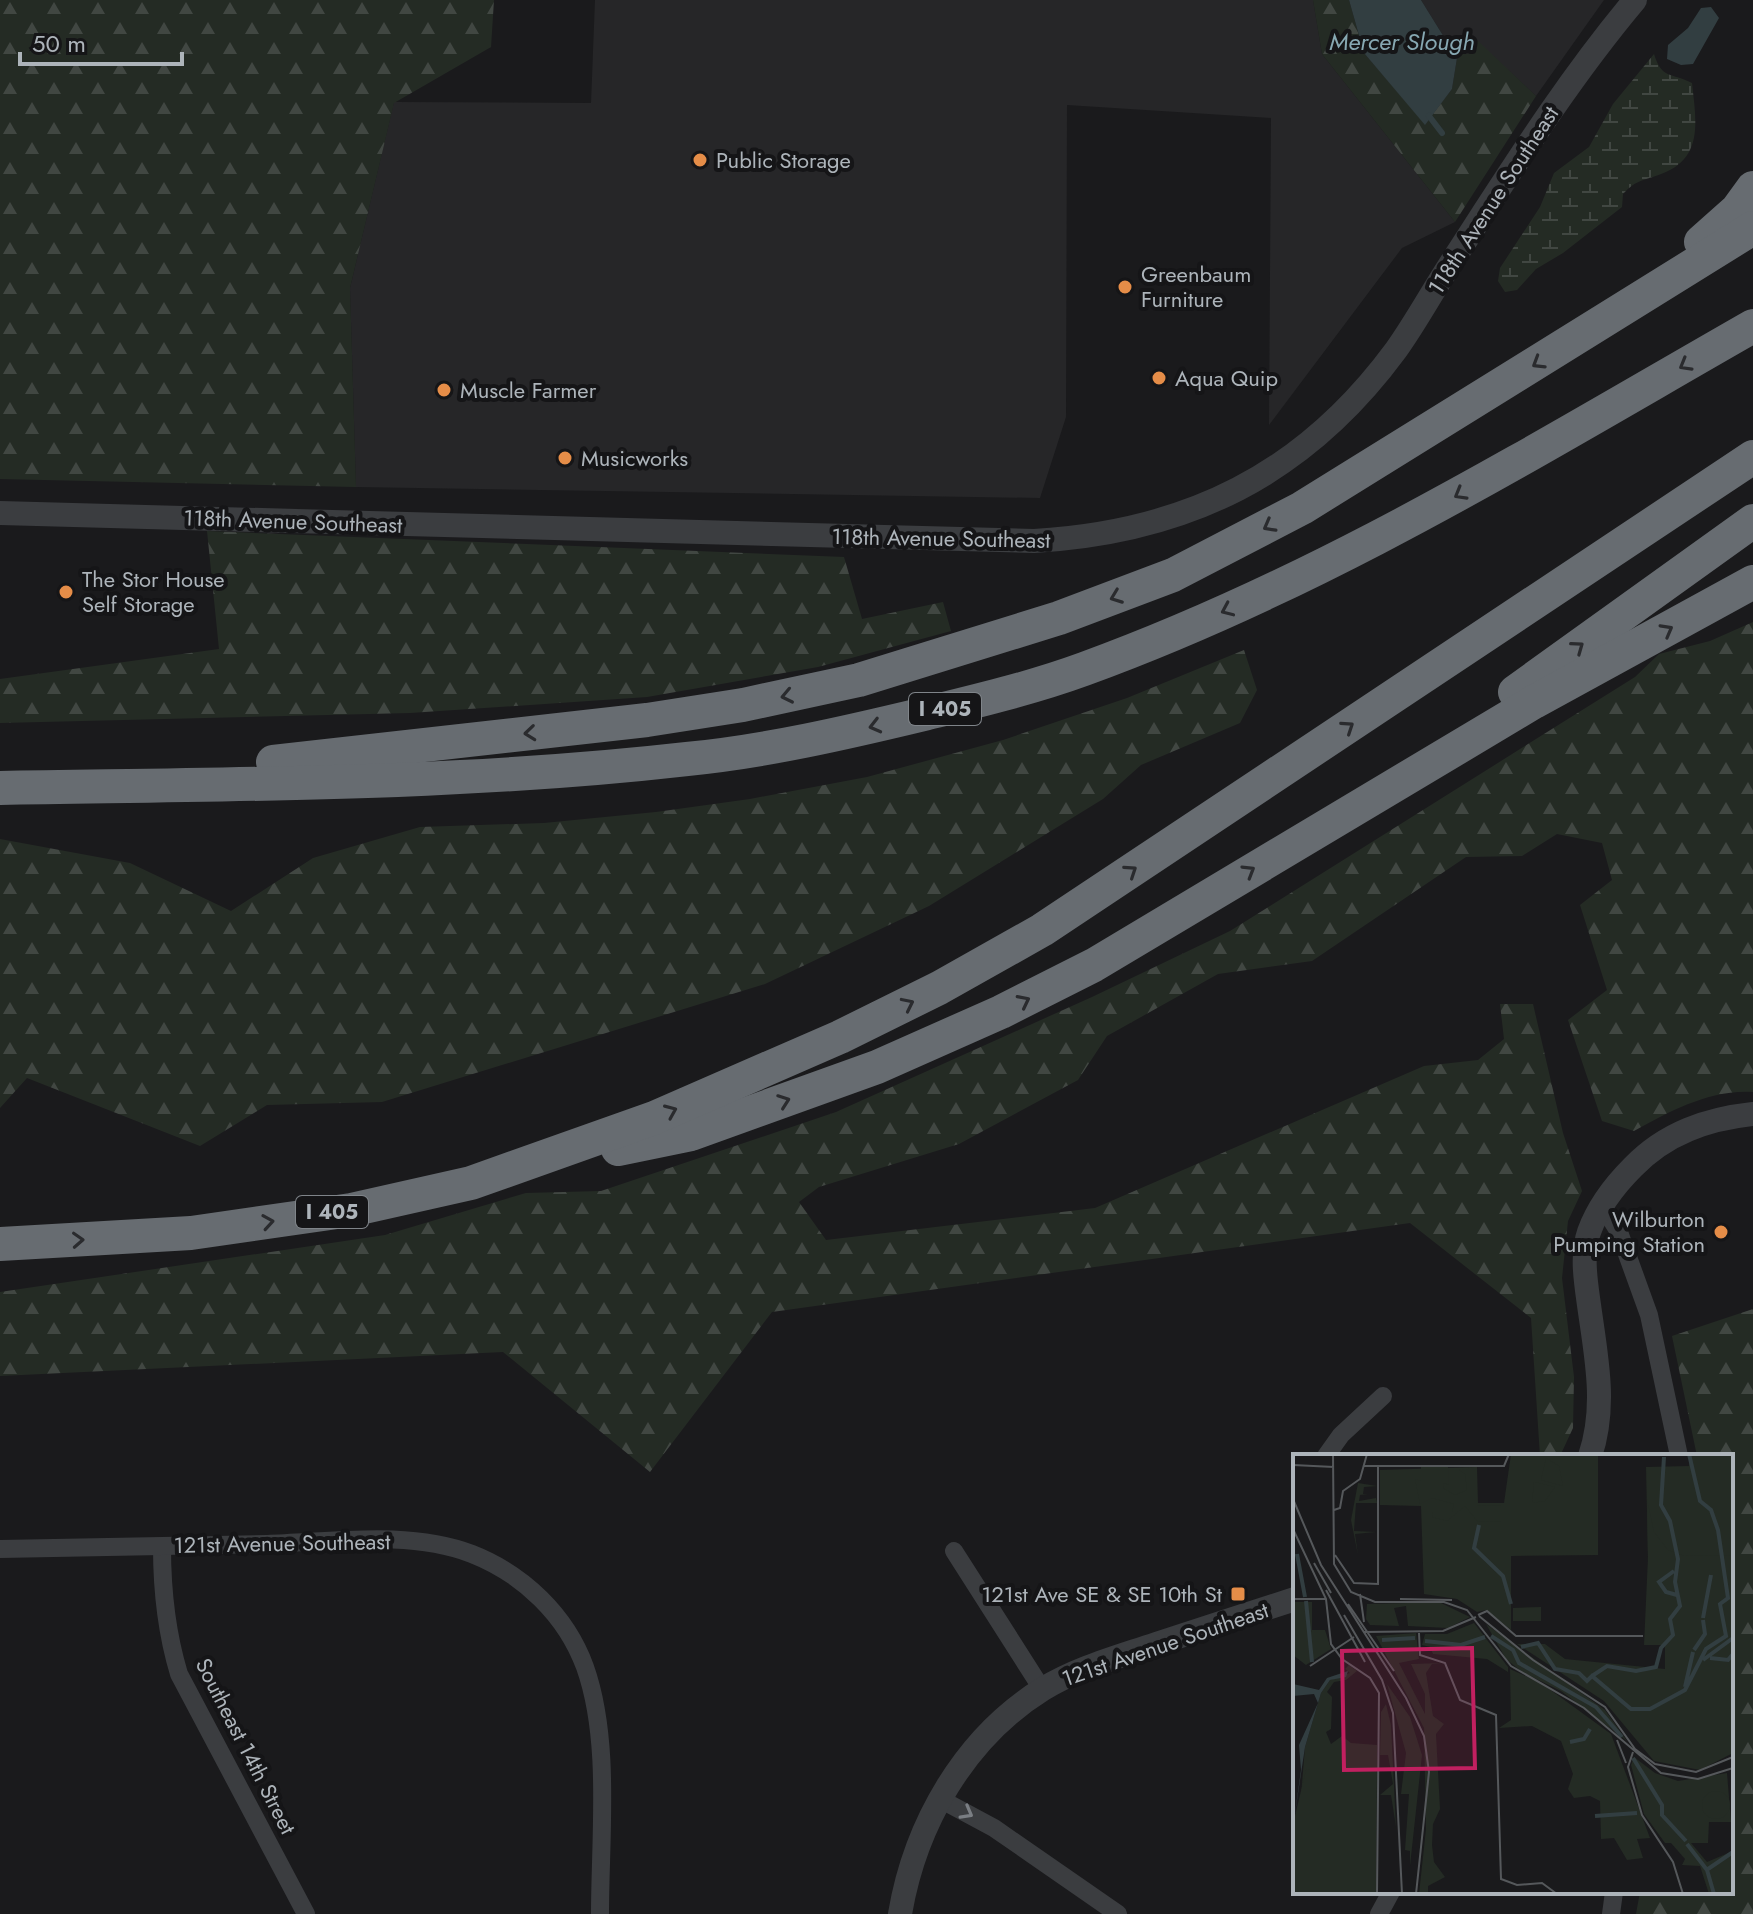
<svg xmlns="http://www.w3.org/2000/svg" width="1753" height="1914" viewBox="0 0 1753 1914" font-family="Jost,sans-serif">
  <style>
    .built { fill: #262628 }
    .forest { fill: url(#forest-firs) }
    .wetland { fill: url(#wetland-marsh) }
    .water { fill: #323e41 }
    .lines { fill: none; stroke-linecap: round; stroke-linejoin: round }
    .stream { stroke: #323e41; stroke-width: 6 }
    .minor { stroke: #3b3d40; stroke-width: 18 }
    .tertiary { stroke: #3b3d40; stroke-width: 24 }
    .motorway { stroke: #676c71; stroke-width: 34 }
    .oneway { stroke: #2a2b2e }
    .oneway2 { stroke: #7a7e83 }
    .poi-dot { fill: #e58d48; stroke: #151517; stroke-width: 3 }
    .labels { text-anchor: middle; stroke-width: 8; stroke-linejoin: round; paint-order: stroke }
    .shield { fill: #151517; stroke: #7f8489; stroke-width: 2 }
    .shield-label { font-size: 20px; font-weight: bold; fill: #adb4ba }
    .poi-label { font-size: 22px; fill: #adb4ba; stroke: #151517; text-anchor: start }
    .street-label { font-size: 22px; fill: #adb4ba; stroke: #151517 }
    .water-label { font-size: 24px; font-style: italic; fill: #87a8b2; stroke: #151517 }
    .inset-river { fill: none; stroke: #323e41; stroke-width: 4 }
    .inset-road { fill: none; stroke: #55585b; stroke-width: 2 }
    .view { fill: #c12060; fill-opacity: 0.15; stroke: #c12060; stroke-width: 4 }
    .inset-edge { fill: none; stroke: #adb4ba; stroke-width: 4 }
  </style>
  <defs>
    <pattern id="forest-firs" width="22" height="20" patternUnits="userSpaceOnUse" patternTransform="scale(2)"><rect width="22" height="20" fill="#242b24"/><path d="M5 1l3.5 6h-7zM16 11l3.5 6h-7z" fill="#414742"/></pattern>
    <pattern id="wetland-marsh" width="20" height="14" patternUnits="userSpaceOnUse" patternTransform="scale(2)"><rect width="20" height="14" fill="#242b24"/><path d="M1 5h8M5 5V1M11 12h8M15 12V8" fill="none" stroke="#414742"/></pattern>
  </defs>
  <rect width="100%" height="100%" fill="#1a1a1c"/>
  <!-- built -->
  <g class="built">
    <path d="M595 0H1313L1322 54 1455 222 1402 248 1269 425 1271 118 1067 105 1066 417 1040 498 356 487 350 288 394 102 591 103Z"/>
    <path d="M1421 0H1604L1536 96 1474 38 1457 58Z"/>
  </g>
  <!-- forest -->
  <g class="forest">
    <path d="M0 0H494L491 47 394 103 350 288 356 487 0 479Z"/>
    <path d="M1313 0H1349L1364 53 1425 124 1452 89 1457 58 1474 37 1536 96 1455 222 1322 54Z"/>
    <path d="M207 531 844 557 862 619 943 602 951 631 818 667 647 697 410 713 0 723V679L219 649Z"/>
    <path d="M1753 622V1092C1711 1089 1670 1111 1634 1131L1602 1121 1568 1020 1607 990 1580 905 1612 880 1602 843 1557 834 1522 856 1466 857 1312 961 1218 974 1107 1036 1078 1080 959 1144 819 1187 799 1202 826 1240 1095 1208 1424 1066 1478 1060 1504 1039 1500 1004H1533L1563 1133 1582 1191 1568 1221 1562 1278 1574 1377 1573 1428 1560 1456H1540L1531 1318 1410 1223 772 1312 650 1472 503 1352 0 1376V1292L385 1235 526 1193 601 1191 836 1112 1092 997 1230 931 1635 677 1659 654 1710 641Z"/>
    <path d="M1244 650 1257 690 1240 723 1141 765 1103 799 929 906 765 984 382 1102 267 1105 200 1146 27 1078 0 1108V839L130 863 231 911 313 858 420 827 544 823 656 812 750 799 867 777 1003 740 1127 698Z"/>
    <path d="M1753 1309V1914H1636L1640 1892H1731V1456H1697L1672 1336Z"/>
  </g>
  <!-- wetland -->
  <path class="wetland" d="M1654 54C1662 80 1671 72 1692 83 1696 121 1704 158 1661 174 1643 181 1637 179 1623 194L1622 207 1563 253 1536 269 1517 290 1505 292 1498 281 1500 268 1540 207 1554 173 1589 147 1613 104Z"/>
  <!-- water -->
  <g class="water">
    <path d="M1349 0H1421L1457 58 1452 89 1425 125 1364 53Z"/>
    <path d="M1711 7 1719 18 1693 64 1681 65 1667 59 1668 45 1688 28 1701 8Z"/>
  </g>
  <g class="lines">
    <!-- stream -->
    <path class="stream" d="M1429 116 1442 133"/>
    <!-- minor -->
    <g class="minor">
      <path d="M1602 1205 1619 1232 1649 1315 1679 1456"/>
      <path d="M1326 1456 1341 1435 1383 1396"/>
      <path d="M162 1547C162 1591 166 1631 179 1674L306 1914"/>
      <path d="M0 1549C89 1548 178 1546 267 1544 333 1542 409 1530 472 1554 523 1574 566 1615 585 1667 611 1740 600 1836 600 1914"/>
      <path d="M954 1551 1042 1689"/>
      <path d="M940 1799 994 1828 1118 1914"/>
      <path d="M1379 1914 1391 1892"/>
      <path d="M1611 1914 1614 1892"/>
    </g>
    <!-- tertiary -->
    <g class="tertiary">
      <path d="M0 513 1034 541C1187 532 1304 475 1396 350 1416 322 1432 292 1451 263 1509 174 1566 82 1635 0"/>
      <path d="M1590 1456C1607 1406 1596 1356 1589 1305 1586 1283 1581 1255 1589 1232 1598 1207 1614 1186 1633 1167 1666 1133 1707 1119 1753 1114"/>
      <path d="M900 1914C915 1825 964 1738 1043 1689 1077 1668 1118 1657 1156 1644 1202 1629 1249 1614 1295 1599"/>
    </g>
    <!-- motorway -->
    <g class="motorway">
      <path d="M1701 242 1737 210 1753 188"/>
      <path d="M1515 692 1753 521"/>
      <path d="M273 762 647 720 743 705 859 680 1059 618 1173 575 1302 508 1753 228"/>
      <path d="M0 788C229 784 459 785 687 759 767 751 845 733 924 714 977 701 1032 688 1084 669 1323 582 1534 451 1753 326"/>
      <path d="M618 1149 691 1134 877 1067 1001 1012 1094 965 1534 702 1753 582"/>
      <path d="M0 1244 191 1233 351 1210 471 1183 654 1118 840 1037 939 988 1042 930 1753 457"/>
    </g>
  </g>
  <!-- one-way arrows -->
  <defs><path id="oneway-chevron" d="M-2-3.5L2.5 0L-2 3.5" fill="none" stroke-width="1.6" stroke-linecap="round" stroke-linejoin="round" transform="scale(2)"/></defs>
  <g class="oneway">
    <use href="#oneway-chevron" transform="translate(1538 363) rotate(148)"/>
    <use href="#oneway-chevron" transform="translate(1685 365) rotate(150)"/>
    <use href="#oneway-chevron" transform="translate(1460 494) rotate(150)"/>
    <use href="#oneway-chevron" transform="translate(1269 526) rotate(151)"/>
    <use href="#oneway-chevron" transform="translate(1116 597) rotate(159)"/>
    <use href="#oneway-chevron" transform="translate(1227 610) rotate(156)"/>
    <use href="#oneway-chevron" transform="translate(1667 630) rotate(-29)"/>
    <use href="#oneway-chevron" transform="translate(1578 647) rotate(-36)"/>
    <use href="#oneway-chevron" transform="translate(787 696) rotate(168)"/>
    <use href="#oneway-chevron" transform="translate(875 726) rotate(166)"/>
    <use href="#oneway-chevron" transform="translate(1348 727) rotate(-34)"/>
    <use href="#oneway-chevron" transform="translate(530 733) rotate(174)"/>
    <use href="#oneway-chevron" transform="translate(1131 871) rotate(-34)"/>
    <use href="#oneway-chevron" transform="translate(1249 871) rotate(-31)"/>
    <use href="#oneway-chevron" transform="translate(1024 1001) rotate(-27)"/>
    <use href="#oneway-chevron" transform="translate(908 1004) rotate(-26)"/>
    <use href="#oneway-chevron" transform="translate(784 1101) rotate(-20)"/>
    <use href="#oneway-chevron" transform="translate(671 1111) rotate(-23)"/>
    <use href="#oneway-chevron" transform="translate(268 1222) rotate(-9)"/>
    <use href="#oneway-chevron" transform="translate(78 1240) rotate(-3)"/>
  </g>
  <use class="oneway2" href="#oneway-chevron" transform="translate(967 1813) rotate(29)"/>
  <!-- markers -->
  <g class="poi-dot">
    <circle cx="700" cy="160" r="8"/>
    <circle cx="1125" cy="287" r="8"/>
    <circle cx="1159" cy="378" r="8"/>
    <circle cx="444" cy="390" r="8"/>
    <circle cx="565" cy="458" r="8"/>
    <circle cx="66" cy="592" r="8"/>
    <circle cx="1721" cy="1232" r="8"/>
    <rect x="1230" y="1586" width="16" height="16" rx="4"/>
  </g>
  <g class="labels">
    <!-- shield labels -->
    <g class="shield">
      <rect x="909" y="693" width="72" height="32" rx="6"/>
      <rect x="296" y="1196" width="72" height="32" rx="6"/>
    </g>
    <g class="shield-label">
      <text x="945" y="716">I 405</text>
      <text x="332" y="1219">I 405</text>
    </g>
    <!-- poi labels -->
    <g class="poi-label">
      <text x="716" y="168">Public Storage</text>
      <text x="1141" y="282">Greenbaum<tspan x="1141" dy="25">Furniture</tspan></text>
      <text x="1175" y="386">Aqua Quip</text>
      <text x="460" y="398">Muscle Farmer</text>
      <text x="581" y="466">Musicworks</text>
      <text x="82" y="587">The Stor House<tspan x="82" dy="25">Self Storage</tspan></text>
      <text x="1705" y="1227" text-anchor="end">Wilburton<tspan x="1705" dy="25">Pumping Station</tspan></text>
      <text x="1222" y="1602" text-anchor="end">121st Ave SE &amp; SE 10th St</text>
    </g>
    <!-- street labels -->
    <g class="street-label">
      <text transform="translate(1493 200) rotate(-57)" y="8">118th Avenue Southeast</text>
      <text transform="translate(293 521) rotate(2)" y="8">118th Avenue Southeast</text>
      <text transform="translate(941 538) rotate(1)" y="8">118th Avenue Southeast</text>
      <text transform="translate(282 1543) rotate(-1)" y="8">121st Avenue Southeast</text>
      <text transform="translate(1165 1644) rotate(-19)" y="8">121st Avenue Southeast</text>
      <text transform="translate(246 1746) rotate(63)" y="8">Southeast 14th Street</text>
    </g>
    <!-- water labels -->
    <g class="water-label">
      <text x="1402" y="50">Mercer Slough</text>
    </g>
  </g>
  <!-- overview -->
  <g transform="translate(1293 1454)">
    <rect width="440" height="440" fill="#1a1a1c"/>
    <path d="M396 0H440V103H355L353 13 396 12Z" fill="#242b24"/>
    <path d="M65 29 84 32 71 33 70 40H75L67 41 66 47 83 44 84 49H63L61 77 83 78 62 80 65 101 58 66ZM354 45 361 78 375 96 391 102 440 101V299L432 291 355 111ZM114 149H148L177 163 155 174 115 172 113 152 101 154 106 172 77 171 73 165 74 150ZM181 169 215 213V218L194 205 140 200 137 193 129 191 132 180H154ZM193 170 312 256 334 287 268 237 229 218 213 205ZM123 179 126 205 106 209 132 260V240L118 210 150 209 139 210 133 219 140 262 151 270 143 280 147 355 140 370 139 391 141 408 152 423 135 432V440H126L133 375 131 274 83 182ZM56 211 64 217 53 226 41 228 34 238 39 243 38 275 33 278 38 290 49 282 58 289 84 291V322L0 440 12 293 28 239 37 226 57 219 52 215ZM217 215 248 229 318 280 357 384 344 385 350 404 334 406 321 384 308 385 307 347 297 342 281 344 275 335 280 320 268 287 239 272 206 274 218 266ZM94 230 117 263 129 301 117 412V397L112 396 116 340H108L113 299ZM93 250 98 271 103 373 98 341H87L100 330 95 301H87L88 258ZM378 389H398L414 408 440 397V440H416L407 412 389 411 392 405Z" fill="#242b24"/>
    <path d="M0 148H19V176H32L38 195 13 211 0 201Z" fill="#242b24"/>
    <path d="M218 0H305V101L218 102V176L193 156 184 158 164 145 131 140 128 52 87 51V16L184 13 185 49H211ZM355 103H440V299L407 316 361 307 311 247 224 190H252L272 205 372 215V191H351ZM17 295H38V316H84L83 440H0V370L13 316 17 315ZM341 303 362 319 385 327 434 319 438 368H416L415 389H372L351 360 338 311Z" fill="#242b24"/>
    <path d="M253 4 266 12 270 32 248 26ZM155 13 156 31 151 29 150 34 162 41 174 36 172 20 166 16 184 14V51L208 52V67L185 68 172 52 154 67 139 63 140 58H159L161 50 139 44 127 50 122 25 128 27V13ZM241 28H242L262 33 252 47 239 49ZM248 153V167H220V154ZM409 351a14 14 0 1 1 28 0a14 14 0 1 1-28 0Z" fill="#242b24"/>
    <path d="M55 217 53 223 37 226 28 239 12 293 0 373 8 316 6 291 25 249 21 240 0 242V230L26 236 34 224Z" fill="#323e41"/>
    <path class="inset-river" d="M186 71 181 94 210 122 218 150M4 100 12 143M381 117 366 128 373 138 384 141M13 147 19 208M410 164 418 121M198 182 220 196 226 209 303 253 329 283M89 186 122 184M132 187 168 191 192 183M228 193 245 189 262 215 286 219 294 227 299 222 338 255H357L392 236 413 195 433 182 427 150 435 144 425 76 418 56 407 47 396 0M401 196 412 180 410 166M417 204 435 206 440 200M410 206 440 184M299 222 314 212 343 217 363 213 368 194 380 181 377 165 387 152 382 128 385 105 377 67 368 51 371 3M392 233 400 198M277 288 291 285 297 275M340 304 369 351V361L393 387M302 362 344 359M394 390 414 416 421 440M415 415 440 398"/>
    <path class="inset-road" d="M40 0 41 110 58 138 82 148H151L174 156 218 212 291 254 368 319 405 325 440 314M0 11 41 13M70 12H211L216 0M0 45 28 111 113 244 131 282 136 318 123 440M41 56 47 54 50 37 67 25 74 0M0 75 33 145 38 190 49 205 77 224 86 239 84 440M42 101 61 129 85 130V13M21 109 38 139M33 136 72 208M67 140 71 168M0 145H33M107 145 159 146M55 150 101 217M51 161 89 226 100 259 109 440M185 161 194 157 223 182H350M186 162 240 206 312 253 342 295 362 310 403 318 440 303M71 178 150 177 183 163M126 179 127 201 152 209 167 246 203 261 208 425 224 431 249 429 264 440M17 212 61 183M324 286 333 309M340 298 335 313 349 361 380 408 390 440"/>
    <path class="view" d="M179 194 182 314 51 316 49 197Z"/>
    <rect width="440" height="440" class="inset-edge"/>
  </g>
  <!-- scale -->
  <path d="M20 52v12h162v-12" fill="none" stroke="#adb4ba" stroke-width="4"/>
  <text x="32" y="52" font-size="24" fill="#adb4ba" stroke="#151517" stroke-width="6" paint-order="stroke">50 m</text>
</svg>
